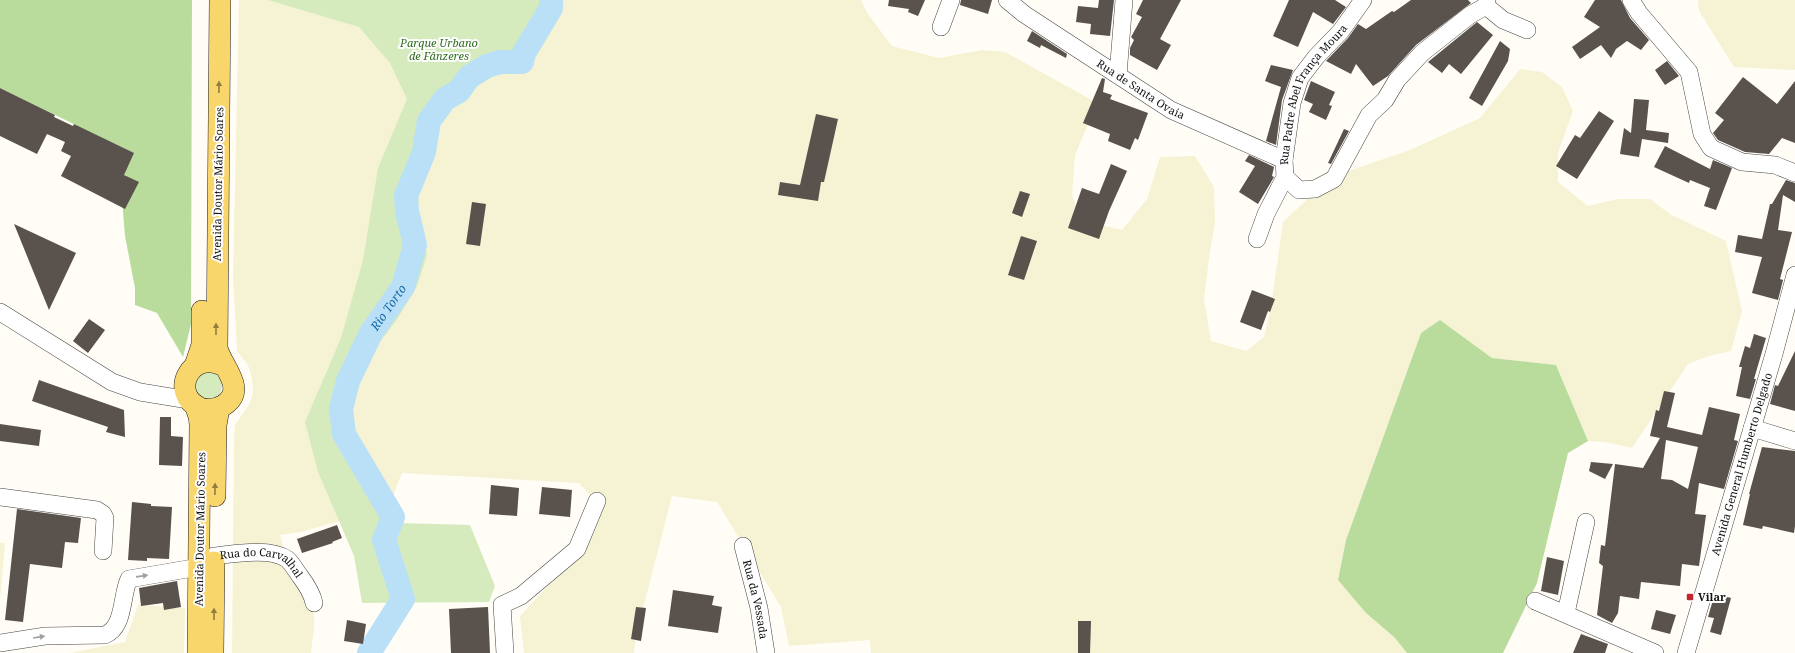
<svg xmlns="http://www.w3.org/2000/svg" width="1795" height="653" viewBox="0 0 1795 653" font-family="'Noto Serif',serif">
  <style>
    .farmland { fill: #f6f3d4 }
    .green { fill: #d5ebbd }
    .forest { fill: #b9dc9c }
    .lines { fill: none; stroke-linecap: round; stroke-linejoin: round }
    .river { stroke: #b9e0f7; stroke-width: 24 }
    .building { fill: #5a524d; fill-rule: evenodd }
    .minor-casing { stroke: #444; stroke-width: 18 }
    .major-casing { stroke: #222; stroke-width: 22 }
    .minor { stroke: #fff; stroke-width: 17 }
    .major { stroke: #f9d66b; stroke-width: 21 }
    .oneway { fill: #917d42 }
    .oneway2 { fill: #a0a0a0 }
    .poi-dot { fill: #c4262e; stroke: #fff; stroke-width: 1.5 }
    .labels { text-anchor: middle; stroke-width: 4; stroke-linejoin: round; paint-order: stroke }
    .park-label { font-size: 11px; font-style: italic; fill: #2f6b1f; stroke: #fff }
    .street-label { font-size: 11px; fill: #111; stroke: #fff }
    .poi-label { font-size: 11px; font-weight: bold; fill: #111; stroke: #fff; text-anchor: start }
    .water-label { font-size: 12px; font-style: italic; fill: #1768a6; stroke: #fff }
  </style>
  <rect width="100%" height="100%" fill="#fffdf5"/>
  <!-- farmland -->
  <g class="farmland">
    <path d="M239 0H861L868 14 892 46 939 58 982 50 1005 52 1097 103 1075 155 1072 195 1081 220 1122 230 1147 199 1160 157 1195 156 1214 187 1215 223 1210 251 1204 299 1211 341 1246 351 1264 337 1271 307 1283 222 1331 177 1410 150 1480 118 1520 69 1542 72 1562 87 1573 111 1558 153V182L1588 206 1618 199H1650L1670 214 1726 241 1742 311 1731 351 1709 356 1688 364 1632 448 1605 442 1588 441 1556 365 1492 358 1440 320 1421 333 1346 540 1338 580 1365 612 1395 638 1407 653H871L870 640 789 646 781 607 717 502 672 496 636 636 634 653H524L520 616 576 556 597 503 579 483 402 473 388 508 300 532 280 535 290 571 314 605V628L311 653H232L234 441 235 425 250 403 253 392 252 378 248 365 237 351 233 278Z"/>
    <path d="M1698 0H1795V70L1734 67 1699 11Z"/>
    <path d="M0 543H5L0 600Z"/>
    <path d="M138 605 185 608 184 653H70L125 642Z"/>
  </g>
  <!-- green -->
  <g class="green">
    <path d="M268 0H543V8L516 53 493 74 477 82 462 93 441 117 420 177 417 219 427 255 417 286 396 321 372 352 349 407 357 439 399 523 470 525 495 586 489 602 362 603 354 556 318 472 305 422 341 338 363 260 378 168 407 99 390 63 359 27Z"/>
    <path d="M213 372C225 379 224 391 215 400L197 398 193 381 199 374Z"/>
  </g>
  <!-- forest -->
  <g class="forest">
    <path d="M0 0H192L191 324 183 357 157 313 135 305V288L125 236 121 188 127 176 124 175 125 149 0 88Z"/>
    <path d="M1440 320 1492 358 1556 365 1588 441 1568 453 1537 583 1503 653H1407L1395 638 1365 612 1338 580 1346 540 1421 333Z"/>
  </g>
  <g class="lines">
    <!-- river -->
    <path class="river" id="s1" d="M369 653 403 599 384 540 393 517 344 434 341 409 348 381 371 333 403 287 415 245 407 211 406 196 424 152 429 121 445 99 459 91 469 77 487 66 500 62H522L524 53 551 8V0"/>
  </g>
  <!-- building -->
  <g class="building">
    <path d="M889 0H925L918 16 908 12 909 9 888 6Z"/>
    <path d="M961 0H992L988 14 960 5Z"/>
    <path d="M1099 0H1114L1110 36 1090 34 1091 24 1076 22 1078 6 1098 8Z"/>
    <path d="M1143 0H1181L1160 39 1171 45 1157 70 1130 55V48L1134 40 1131 37 1142 17 1136 14Z"/>
    <path d="M1289 0H1335L1346 7 1330 28 1333 24 1313 12 1298 47 1273 36Z"/>
    <path d="M1411 0H1468L1471 3 1416 45 1388 76 1373 86 1356 64 1351 74 1326 61 1348 38 1358 24 1366 29 1392 11 1394 12Z"/>
    <path d="M1595 0H1621L1630 18 1649 40 1641 50 1627 41 1616 49 1611 58 1601 45 1580 59 1572 47 1600 27 1584 17Z"/>
    <path d="M1477 22 1493 35 1461 74 1449 64 1442 73 1428 62Z"/>
    <path d="M1032 31 1067 54 1066 58 1041 45 1040 48 1027 41Z"/>
    <path d="M1500 41 1510 49 1508 61 1482 106 1469 98Z"/>
    <path d="M1667 61 1679 76 1665 85 1655 70Z"/>
    <path d="M1271 65 1293 70 1282 100 1276 145 1266 141 1281 87 1265 81Z"/>
    <path d="M1743 77 1777 104 1795 81V143L1782 138 1769 154 1745 152 1718 140 1713 133 1724 120 1715 113Z"/>
    <path d="M1102 78 1105 79 1103 92 1112 95 1110 99 1148 113 1138 140 1135 138 1130 150 1108 141 1110 134 1083 123Z"/>
    <path d="M1311 81 1335 92 1329 105 1332 106 1326 120 1309 112 1313 104 1304 100Z"/>
    <path d="M0 88 55 115 54 117 73 126 74 124 134 153 124 175 139 182 125 209 61 176 71 156 61 151 65 142 47 134 37 154 0 136Z"/>
    <path d="M1634 99 1649 100 1646 130 1669 133 1668 143 1642 139 1639 157 1620 154 1624 128 1631 133Z"/>
    <path d="M1599 111 1614 121 1577 179 1556 166 1575 135 1580 138Z"/>
    <path d="M816 114 838 119 824 182H821L818 201 778 195 780 182 800 185Z"/>
    <path d="M1344 129 1349 131 1331 164 1328 163Z"/>
    <path d="M1665 146 1710 169 1713 160 1732 168 1716 210 1704 206 1710 188 1690 180 1689 183 1654 167Z"/>
    <path d="M1249 155 1274 167 1272 176 1274 177 1258 204 1239 192 1255 166 1245 161Z"/>
    <path d="M1111 164 1127 171 1109 211 1099 239 1068 228 1082 188 1099 194Z"/>
    <path d="M1786 180 1795 183V202L1783 195 1778 230 1792 232 1780 279 1783 280 1778 300 1752 293 1762 257 1735 252 1738 235 1762 239 1770 204H1772Z"/>
    <path d="M1020 191 1030 194 1022 217 1012 213Z"/>
    <path d="M472 202 486 204 480 246 466 244Z"/>
    <path d="M14 224 76 253 49 310Z"/>
    <path d="M1021 236 1037 241 1024 280 1008 275Z"/>
    <path d="M1252 290 1275 299 1270 312 1268 311 1261 330 1240 322Z"/>
    <path d="M89 319 105 330 88 353 73 341Z"/>
    <path d="M1754 334 1766 338 1754 379H1756L1750 399 1736 396 1742 367H1739L1745 346 1750 348Z"/>
    <path d="M1795 351V411L1770 404 1775 385 1778 386Z"/>
    <path d="M39 380 124 410 125 437 106 432 108 427 32 401Z"/>
    <path d="M1664 391 1675 393 1667 427 1668 425 1667 427 1702 435 1709 407 1740 414 1734 440 1738 441 1724 489 1699 483 1695 514 1706 515 1699 566 1682 564 1680 586 1641 582 1639 599 1620 596 1618 613 1612 623 1597 615 1603 566 1599 563 1601 545 1605 546 1615 464 1643 468 1660 438 1650 436 1656 410 1659 411ZM1666 440 1698 447 1688 489 1672 480 1661 479Z"/>
    <path d="M160 417H171V436L183 437 182 466 159 465Z"/>
    <path d="M0 424 41 430 39 446 0 441Z"/>
    <path d="M1762 447 1795 451V526L1794 533 1763 526 1762 529 1743 525 1750 494H1749Z"/>
    <path d="M1591 462 1613 464 1605 479 1589 471Z"/>
    <path d="M491 485 519 488 517 516 489 514Z"/>
    <path d="M542 487 572 490 570 517 539 514Z"/>
    <path d="M132 502 151 504V506L172 507 169 559 147 558V561L128 560Z"/>
    <path d="M17 509 81 518 78 543 65 542 62 568 30 564 23 622 5 620Z"/>
    <path d="M337 525 342 538 332 542 333 543 302 553 297 539Z"/>
    <path d="M1547 557 1564 561 1558 595 1541 591Z"/>
    <path d="M177 581 181 607 164 610 163 603 141 606 139 588Z"/>
    <path d="M673 590 714 596 712 605 722 607 718 633 668 626Z"/>
    <path d="M1715 593 1731 598 1721 635 1710 632 1714 618 1708 617Z"/>
    <path d="M488 607 490 653H451L449 609Z"/>
    <path d="M636 607 646 608 641 641 631 639Z"/>
    <path d="M1656 610 1676 615 1670 634 1651 629Z"/>
    <path d="M347 620 366 624 363 644 344 641Z"/>
    <path d="M1078 621H1091L1090 653H1078Z"/>
    <path d="M1581 634 1608 644 1605 653H1573Z"/>
  </g>
  <g class="lines">
    <!-- minor casing -->
    <g class="minor-casing">
      <g id="minor">
        <path id="s2" d="M1007 0 1024 14 1171 110 1284 160"/>
        <path d="M1631 0 1639 13 1689 72 1702 134 1711 148 1742 162 1775 165 1795 173"/>
        <path d="M1486 6 1503 20 1527 30"/>
        <path d="M941 27 951 0"/>
        <path d="M1118 75 1124 0"/>
        <path d="M1285 177 1299 190 1315 189 1334 179 1369 115 1385 100 1397 80 1422 53 1470 15 1486 6 1487 0"/>
        <path id="s3" d="M1257 239 1266 214 1285 177 1284 160 1292 103 1300 78 1316 57 1341 31 1363 0"/>
        <path d="M0 312 112 382 140 392 189 400"/>
        <path d="M1752 428 1795 441"/>
        <path d="M0 497 97 510 103 514 105 518 103 551"/>
        <path id="s4" d="M743 546 759 608 766 653"/>
        <path id="s5" d="M214 556C233 554 270 547 287 559 292 563 296 571 300 576 306 584 312 593 314 603"/>
        <path d="M1535 601 1655 653"/>
        <path d="M1566 613 1586 522"/>
        <path d="M0 643 45 636 105 635C125 627 121 595 129 579L199 567"/>
        <path d="M505 653 502 605 521 596 577 549 597 501"/>
        <path id="s6" d="M1686 653 1774 354 1795 275"/>
      </g>
    </g>
    <!-- major casing -->
    <g class="major-casing">
      <g id="major">
        <path d="M220 0 217 348C221 366 248 389 224 405 217 409 208 411 200 408 169 394 190 348 224 366"/>
        <path d="M195 366 202 345V311"/>
        <path d="M195 405 199 416 200 424 198 653"/>
        <path d="M215 496 216 425 219 408"/>
        <path d="M213 653 214 562"/>
      </g>
    </g>
    <!-- minor -->
    <use href="#minor" class="minor"/>
    <!-- major -->
    <use href="#major" class="major"/>
  </g>
  <!-- one-way arrows -->
  <defs><path id="oneway-solid" d="M-6-.8H1V-3.2L6.5 0L1 3.2V.8H-6Z"/></defs>
  <g class="oneway">
    <use href="#oneway-solid" transform="translate(219 87) rotate(-89)"/>
    <use href="#oneway-solid" transform="translate(216 329) rotate(-90)"/>
    <use href="#oneway-solid" transform="translate(215 489) rotate(-89)"/>
    <use href="#oneway-solid" transform="translate(214 614) rotate(-90)"/>
  </g>
  <g class="oneway2">
    <use href="#oneway-solid" transform="translate(142 576) rotate(-8)"/>
    <use href="#oneway-solid" transform="translate(39 637) rotate(-9)"/>
  </g>
  <!-- markers -->
  <rect class="poi-dot" x="1686" y="593" width="8" height="8" rx="2"/>
  <g class="labels">
    <!-- park labels -->
    <g class="park-label">
      <text x="439" y="47">Parque Urbano<tspan x="439" dy="13">de Fânzeres</tspan></text>
    </g>
    <!-- street labels -->
    <g class="street-label">
      <text dy="4" stroke="none"><textPath href="#s2" startOffset="161">Rua de Santa Ovaia</textPath></text>
      <text dy="4" stroke="none"><textPath href="#s3" startOffset="159">Rua Padre Abel França Moura</textPath></text>
      <text transform="translate(218 184) rotate(-89)" y="4">Avenida Doutor Mário Soares</text>
      <text dy="4" stroke="none"><textPath href="#s6" startOffset="197">Avenida General Humberto Delgado</textPath></text>
      <text transform="translate(200 529) rotate(-89)" y="4">Avenida Doutor Mário Soares</text>
      <text dy="4" stroke="none"><textPath href="#s5" startOffset="51">Rua do Carvalhal</textPath></text>
      <text dy="4" stroke="none"><textPath href="#s4" startOffset="55">Rua da Vessada</textPath></text>
    </g>
    <!-- poi labels -->
    <g class="poi-label">
      <text x="1698" y="601">Vilar</text>
    </g>
    <!-- water labels -->
    <g class="water-label">
      <text dy="4" stroke="none"><textPath href="#s1" startOffset="385">Rio Torto</textPath></text>
    </g>
  </g>
</svg>
